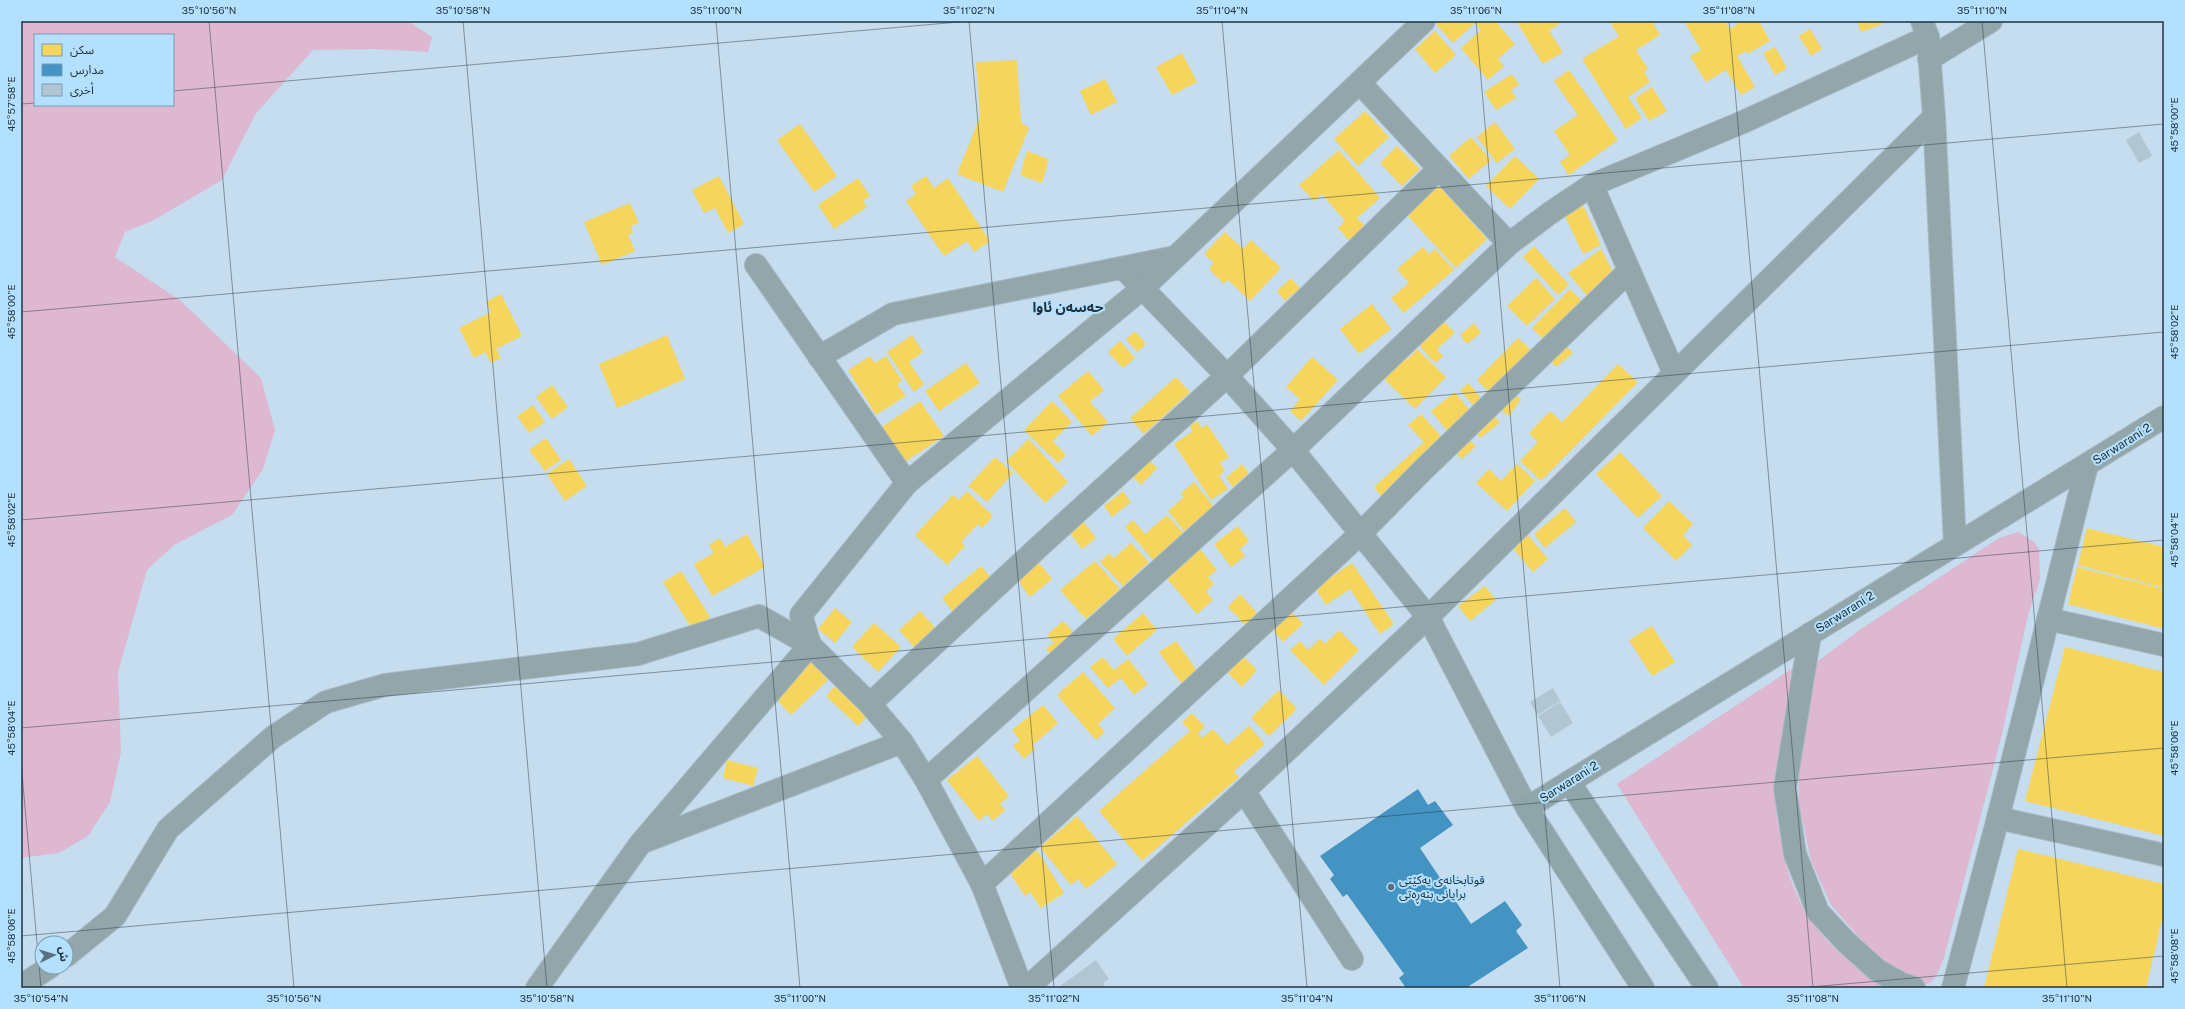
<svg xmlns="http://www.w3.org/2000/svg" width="2185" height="1009" viewBox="0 0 2185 1009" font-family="'Public Sans','Noto Sans Arabic',sans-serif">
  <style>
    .green { fill: #ddb8d0; fill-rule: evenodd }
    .homes { fill: #f6d55c }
    .schools { fill: #4393c3 }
    .building { fill: #b2c5d2 }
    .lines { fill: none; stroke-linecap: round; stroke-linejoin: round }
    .minor-casing { stroke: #a7bac8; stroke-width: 24 }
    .secondary-casing { stroke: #a7bac8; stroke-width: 24 }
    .minor { stroke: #93a6aa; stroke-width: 22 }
    .secondary { stroke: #8ea5aa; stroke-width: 22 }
    .ticks { fill: none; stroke: #21333e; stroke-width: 1; stroke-opacity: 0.45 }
    .poi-dot { fill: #5a6e7c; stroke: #b4e0ff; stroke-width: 1.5 }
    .labels { text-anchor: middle; stroke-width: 4; stroke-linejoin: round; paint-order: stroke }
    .street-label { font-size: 12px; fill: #21333e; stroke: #b4e0ff }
    .poi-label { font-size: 12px; fill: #21333e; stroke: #b4e0ff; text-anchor: start }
    .quarter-label { font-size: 14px; font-weight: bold; fill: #21333e; stroke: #b4e0ff }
    .neatline { fill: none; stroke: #21333e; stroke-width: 1.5 }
    .ticks-label { font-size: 10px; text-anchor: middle; fill: #21333e }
  </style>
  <rect width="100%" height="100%" fill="#c5ddee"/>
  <!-- green -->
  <g class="green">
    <path d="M21 21H408L432 37 428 52 376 49 313 50 256 113 222 180 154 220 125 232 115 257 181 301 261 378 275 430 263 469 232 515 174 545 147 570 118 672 121 752 110 802 88 836 59 853 21 858ZM35 35H173V105H35Z"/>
    <path d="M2018 532 2033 541 2039 549 2040 579 2028 615 2002 734 1944 958C1939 969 1936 984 1923 985L1886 965 1856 934 1831 905 1811 861 1799 804 1798 743 1817 662 1858 631 1999 538Z"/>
    <path d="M1799 664C1792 703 1781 742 1776 781 1774 803 1778 826 1782 847 1797 919 1829 952 1891 988H1744L1617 784Z"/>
  </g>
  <!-- homes -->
  <g class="homes">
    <path d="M1439 21H1495L1515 44 1498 59 1504 66 1488 80 1461 48 1481 30 1475 23 1453 43 1436 24Z"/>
    <path d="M1516 21H1559L1561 23 1549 31 1563 52 1543 64Z"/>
    <path d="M1609 21H1652L1660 35 1636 50 1648 69 1644 72 1650 82 1628 97 1642 118 1626 129 1582 59 1619 36Z"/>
    <path d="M1684 21H1725L1730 29 1738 24 1736 21H1759L1770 41 1747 54 1746 51 1737 56 1755 87 1741 95 1726 70 1706 82 1690 56 1701 50Z"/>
    <path d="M1857 21H1891L1861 32Z"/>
    <path d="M1810 29 1822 49 1811 56 1799 36Z"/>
    <path d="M1435 31 1456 55 1435 73 1415 49Z"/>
    <path d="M1775 47 1787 68 1775 75 1763 53Z"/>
    <path d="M1182 53 1197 82 1172 95 1156 67Z"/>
    <path d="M1017 60 1021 122 1029 128 1003 192 957 174 980 117 976 62Z"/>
    <path d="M1569 70 1618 140 1569 175 1560 162 1570 155 1554 131 1578 115 1554 81Z"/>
    <path d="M1512 74 1519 85 1511 90 1516 98 1496 110 1484 92Z"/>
    <path d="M1105 79 1117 102 1091 115 1080 91Z"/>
    <path d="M1652 87 1667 111 1649 121 1635 98Z"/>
    <path d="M1365 111 1389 137 1358 166 1334 139Z"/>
    <path d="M1495 122 1515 149 1497 163 1477 137Z"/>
    <path d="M800 124 837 176 814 192 777 140Z"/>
    <path d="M1471 137 1491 160 1469 179 1449 156Z"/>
    <path d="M1397 146 1420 169 1402 186 1380 163Z"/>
    <path d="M1339 150 1380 198 1357 218 1368 229 1352 244 1338 228 1345 221 1322 194 1314 201 1299 185Z"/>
    <path d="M1027 151 1049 159 1042 183 1020 175Z"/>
    <path d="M1515 156 1539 179 1510 209 1486 186Z"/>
    <path d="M719 176 744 224 728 233 715 208 704 213 692 190Z"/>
    <path d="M926 176 934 188 948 178 990 241 974 252 967 241 944 256 906 201 916 194 911 186Z"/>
    <path d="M858 178 870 196 863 201 867 207 834 229 818 205Z"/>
    <path d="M1438 185 1487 239 1456 268 1406 214Z"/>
    <path d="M630 203 639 223 631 226 633 233 628 235 635 251 602 265 584 222Z"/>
    <path d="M1583 205 1601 245 1583 254 1564 214Z"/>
    <path d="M1225 232 1243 249 1251 240 1281 268 1250 301 1228 280 1224 284 1209 269 1214 263 1204 254Z"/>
    <path d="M1534 246 1569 285 1558 295 1523 257Z"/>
    <path d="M1423 247 1429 254 1435 249 1454 270 1404 313 1391 298 1409 283 1397 269Z"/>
    <path d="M1601 249 1616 277 1591 300 1568 273Z"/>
    <path d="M1291 278 1300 288 1285 301 1277 291Z"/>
    <path d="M1536 278 1555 299 1527 326 1507 306Z"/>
    <path d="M1570 289 1584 303 1546 342 1532 328Z"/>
    <path d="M501 294 522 336 496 349 501 358 491 363 485 352 474 358 459 328 491 312 486 302Z"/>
    <path d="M1372 304 1391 329 1359 354 1340 329Z"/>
    <path d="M1442 319 1455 333 1437 349 1443 356 1435 363 1416 342Z"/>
    <path d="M1474 323 1481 333 1467 344 1460 335Z"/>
    <path d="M1135 331 1146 344 1137 352 1126 339Z"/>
    <path d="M667 335 685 379 617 408 599 364Z"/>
    <path d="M912 335 923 352 909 362 924 384 914 392 887 352Z"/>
    <path d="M1518 338 1534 353 1493 396 1477 380Z"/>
    <path d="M1120 341 1135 358 1123 368 1108 352Z"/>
    <path d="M1565 345 1573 353 1556 367 1549 359Z"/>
    <path d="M1417 349 1446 377 1415 409 1381 376 1402 355 1407 360Z"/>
    <path d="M870 356 875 363 886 356 902 381 897 384 906 396 876 415 848 370Z"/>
    <path d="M1312 357 1338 380 1301 421 1290 411 1300 399 1286 387Z"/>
    <path d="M966 363 980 383 939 411 925 391Z"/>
    <path d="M1618 364 1638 382 1541 481 1520 461 1538 442 1529 433 1550 411 1562 422Z"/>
    <path d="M1088 371 1104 390 1090 402 1108 422 1092 436 1058 396Z"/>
    <path d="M1176 377 1190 392 1144 434 1130 418Z"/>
    <path d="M1469 383 1481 398 1473 405 1460 390Z"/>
    <path d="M552 385 568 407 552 419 536 397Z"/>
    <path d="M1455 392 1471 412 1447 431 1431 411Z"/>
    <path d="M1511 392 1521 399 1509 416 1499 409Z"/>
    <path d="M920 401 944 436 905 462 882 427Z"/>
    <path d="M1052 401 1072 422 1053 441 1066 455 1058 463 1024 430Z"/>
    <path d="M533 405 545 422 529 433 517 416Z"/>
    <path d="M1421 414 1444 439 1381 496 1374 487 1424 442 1408 425Z"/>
    <path d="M1494 415 1500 423 1480 438 1474 430Z"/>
    <path d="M1197 421 1202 428 1207 424 1229 457 1220 463 1225 471 1219 476 1228 489 1211 500 1174 444 1193 431 1190 426Z"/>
    <path d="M546 438 561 460 545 471 529 450Z"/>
    <path d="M1468 438 1476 446 1462 459 1454 451Z"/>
    <path d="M1029 439 1068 482 1045 503 1006 461Z"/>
    <path d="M1620 452 1662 496 1638 518 1596 474Z"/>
    <path d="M995 457 1013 473 987 502 968 486Z"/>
    <path d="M569 459 587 486 565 501 547 474Z"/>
    <path d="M1149 459 1157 468 1141 485 1132 476Z"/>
    <path d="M1242 464 1249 473 1233 487 1226 478Z"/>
    <path d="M1517 464 1535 481 1507 511 1476 483 1489 469 1501 481Z"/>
    <path d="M1194 482 1214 507 1184 531 1168 511 1184 497 1181 493Z"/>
    <path d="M967 491 993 516 982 528 978 524 961 542 965 546 947 565 915 535 953 495 959 500Z"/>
    <path d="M1123 491 1131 502 1112 517 1104 506Z"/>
    <path d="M1669 501 1693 524 1683 535 1692 545 1676 561 1643 528Z"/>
    <path d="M1565 508 1576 522 1545 548 1534 534Z"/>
    <path d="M1167 515 1184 534 1153 560 1125 527 1133 520 1145 534Z"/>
    <path d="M1083 521 1096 538 1082 549 1069 532Z"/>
    <path d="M1238 526 1249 541 1240 549 1245 556 1231 567 1214 544Z"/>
    <path d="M2087 528 2164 547V588L2078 565Z"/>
    <path d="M747 534 765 567 712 596 694 564 714 553 709 545 720 538 725 547Z"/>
    <path d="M1527 534 1548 559 1533 572 1512 547Z"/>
    <path d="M1131 543 1149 562 1123 586 1100 562 1109 553 1114 558Z"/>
    <path d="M1199 548 1217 570 1208 577 1214 584 1206 591 1213 600 1197 614 1165 576Z"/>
    <path d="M1037 560 1052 579 1030 597 1015 577Z"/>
    <path d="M1095 561 1120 589 1086 619 1060 590Z"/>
    <path d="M1352 563 1394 624 1380 634 1350 589 1326 605 1315 588Z"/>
    <path d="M981 566 993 580 954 613 942 598Z"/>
    <path d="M2077 567 2164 589V629L2068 604Z"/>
    <path d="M681 571 710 617 692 629 663 582Z"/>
    <path d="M1485 586 1496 600 1470 621 1458 606Z"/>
    <path d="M1240 594 1260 616 1248 628 1228 607Z"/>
    <path d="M835 608 852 622 835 643 818 629Z"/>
    <path d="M920 611 938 631 917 650 899 630Z"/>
    <path d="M1291 611 1303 624 1283 642 1272 629Z"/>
    <path d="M1143 613 1157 630 1127 656 1113 639Z"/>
    <path d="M1063 621 1076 635 1052 656 1046 649 1054 642 1047 635Z"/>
    <path d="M874 623 901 647 878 672 852 647Z"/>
    <path d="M1652 626 1675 662 1652 676 1629 640Z"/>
    <path d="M1339 630 1359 650 1324 685 1290 650 1300 641 1308 650 1320 639 1325 644Z"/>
    <path d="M1176 641 1198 672 1181 683 1159 652Z"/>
    <path d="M2065 647 2164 672V836L2025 801Z"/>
    <path d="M1243 656 1257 670 1242 687 1227 672Z"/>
    <path d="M1103 657 1114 670 1128 659 1148 684 1134 695 1121 678 1108 688 1090 667Z"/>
    <path d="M810 661 828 680 791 715 772 695Z"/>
    <path d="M1083 672 1115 708 1098 724 1105 732 1096 740 1057 695Z"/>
    <path d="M835 686 867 716 858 726 826 696Z"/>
    <path d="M1279 690 1297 709 1269 736 1251 718Z"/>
    <path d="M1043 705 1058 723 1033 745 1035 749 1024 759 1013 746 1020 740 1012 730Z"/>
    <path d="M1192 713 1205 727 1198 733 1202 738 1213 729 1227 745 1249 726 1265 744 1234 771 1239 777 1142 861 1099 811 1190 731 1182 722Z"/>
    <path d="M977 756 1009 796 1000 804 1005 810 993 821 987 814 979 821 947 780Z"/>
    <path d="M727 760 758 768 753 786 723 778Z"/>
    <path d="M1077 816 1117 864 1086 889 1078 879 1071 885 1040 847Z"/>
    <path d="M2018 849 2164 884V912L2146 988H1984Z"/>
    <path d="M1037 850 1064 893 1041 908 1030 892 1025 896 1008 870Z"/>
  </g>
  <!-- schools -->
  <path class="schools" d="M1418 789 1428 805 1435 801 1453 825 1420 848 1471 924 1505 901 1522 925 1516 931 1528 948 1466 988H1406L1399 978 1404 974 1347 894 1343 897 1330 879 1334 875 1320 856Z"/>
  <!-- building -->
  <g class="building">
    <path d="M2139 132 2152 156 2139 163 2126 140Z"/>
    <path d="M1553 688 1560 701 1537 715 1530 702Z"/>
    <path d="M1560 702 1573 723 1551 737 1538 716Z"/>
    <path d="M1096 960 1109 979 1103 983 1106 988 1059 987Z"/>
  </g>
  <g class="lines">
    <!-- minor casing -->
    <g class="minor-casing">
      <g id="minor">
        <path d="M1922 21 1928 37 1934 117 1955 544"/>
        <path d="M1929 59 1991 21"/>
        <path d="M1360 83 1509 244"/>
        <path d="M1592 185 1674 373"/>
        <path d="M756 265 907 483"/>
        <path d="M1123 268 1227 376 1293 450 1428 617 1527 808"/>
        <path d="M819 357 893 314 1175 257"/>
        <path d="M2048 619 2164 645"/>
        <path d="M1810 634 1785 788 1795 854 1818 912 1846 942 1877 970 1902 984 1914 988"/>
        <path d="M870 704 1043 543 1227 376 1439 169"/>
        <path d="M926 780 1293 450 1509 244 1550 213 1592 185 1743 122 1928 37"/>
        <path d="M1569 782 2164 417"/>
        <path d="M1244 791 1352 959"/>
        <path d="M1998 818 2164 855"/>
        <path d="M643 842 902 742"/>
        <path d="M982 884 1360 534 1422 471 1629 271"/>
        <path d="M66 956 115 916 168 829 273 737 326 702 385 685 638 654 759 616 810 645 870 704 902 742 926 780 982 884 1022 988"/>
        <path d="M21 986 50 967"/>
        <path d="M537 988 640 844 810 645 801 615 907 483 1144 287 1424 21"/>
        <path d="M1027 988 1244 791 1428 617 1934 117"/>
        <path d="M1953 988 1998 818 2087 465"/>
      </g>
    </g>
    <!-- secondary casing -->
    <g class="secondary-casing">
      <path id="secondary" d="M1643 988 1527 808 1569 782 1707 988"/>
    </g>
    <!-- minor -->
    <use href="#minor" class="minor"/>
    <!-- secondary -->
    <use href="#secondary" class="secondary"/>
  </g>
  <!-- ticks -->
  <path class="ticks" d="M209 21 294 988M463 21 547 988M716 21 800 988M969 21 1054 988M1222 21 1307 988M1476 21 1560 988M1729 21 1813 988M1982 21 2067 988M173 91 970 21M21 104 35 103M21 312 2164 124M21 520 2164 332M21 728 2164 540M21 762 41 988M21 936 2164 748M1799 988 2164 956"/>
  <!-- markers -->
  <circle class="poi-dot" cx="1391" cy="887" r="4"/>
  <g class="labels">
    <!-- street labels -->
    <g class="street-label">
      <text transform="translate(2122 444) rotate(-32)" y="4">Sarwarani 2</text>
      <text transform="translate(1845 612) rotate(-32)" y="4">Sarwarani 2</text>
      <text transform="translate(1569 782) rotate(-32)" y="4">Sarwarani 2</text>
    </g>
    <!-- poi labels -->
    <g class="poi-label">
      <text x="1399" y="884">قوتابخانەی یەکێتی<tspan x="1399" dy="14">برایانی بنەڕەتی</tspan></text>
    </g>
    <!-- quarter labels -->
    <g class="quarter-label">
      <text x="1068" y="312">حەسەن ئاوا</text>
    </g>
  </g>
  <!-- border -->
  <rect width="2185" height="1009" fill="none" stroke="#b4e0ff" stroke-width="44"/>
  <!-- legend -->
  <rect x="34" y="34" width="140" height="72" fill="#b4e0ff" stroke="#799bb2"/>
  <rect x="42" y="44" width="20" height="12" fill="#f6d55c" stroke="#799bb2"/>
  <text x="70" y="54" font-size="12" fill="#21333e">سكن</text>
  <rect x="42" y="64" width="20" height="12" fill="#4393c3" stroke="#799bb2"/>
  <text x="70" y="74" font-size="12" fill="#21333e">مدارس</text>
  <rect x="42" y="84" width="20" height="12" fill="#b2c5d2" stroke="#799bb2"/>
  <text x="70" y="94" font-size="12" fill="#21333e">أخرى</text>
  <!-- north arrow -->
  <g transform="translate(54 955) rotate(85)"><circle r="19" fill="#b4e0ff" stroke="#799bb2"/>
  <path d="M0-3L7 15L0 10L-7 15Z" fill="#5a6e7c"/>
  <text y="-6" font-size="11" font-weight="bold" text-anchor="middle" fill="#21333e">ش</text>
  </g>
  <rect x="22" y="22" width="2141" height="965" class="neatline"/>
  <g class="ticks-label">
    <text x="209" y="14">35°10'56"N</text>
    <text x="463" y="14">35°10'58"N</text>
    <text x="716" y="14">35°11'00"N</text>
    <text x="969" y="14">35°11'02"N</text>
    <text x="1222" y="14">35°11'04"N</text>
    <text x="1476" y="14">35°11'06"N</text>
    <text x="1729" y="14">35°11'08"N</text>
    <text x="1982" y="14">35°11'10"N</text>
    <text transform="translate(11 104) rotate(-90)" y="4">45°57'58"E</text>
    <text transform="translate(2174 125) rotate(-90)" y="4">45°58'00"E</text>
    <text transform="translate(11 312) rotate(-90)" y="4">45°58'00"E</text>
    <text transform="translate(2174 332) rotate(-90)" y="4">45°58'02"E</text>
    <text transform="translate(11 520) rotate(-90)" y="4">45°58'02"E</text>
    <text transform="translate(2174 540) rotate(-90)" y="4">45°58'04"E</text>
    <text transform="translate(11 728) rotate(-90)" y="4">45°58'04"E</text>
    <text transform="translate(2174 748) rotate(-90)" y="4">45°58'06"E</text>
    <text transform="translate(11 936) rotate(-90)" y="4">45°58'06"E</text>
    <text transform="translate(2174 956) rotate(-90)" y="4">45°58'08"E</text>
    <text x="41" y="1002">35°10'54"N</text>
    <text x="294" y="1002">35°10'56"N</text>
    <text x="547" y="1002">35°10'58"N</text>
    <text x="800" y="1002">35°11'00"N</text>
    <text x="1054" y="1002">35°11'02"N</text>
    <text x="1307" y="1002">35°11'04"N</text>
    <text x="1560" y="1002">35°11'06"N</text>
    <text x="1813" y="1002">35°11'08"N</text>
    <text x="2067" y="1002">35°11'10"N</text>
  </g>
</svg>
